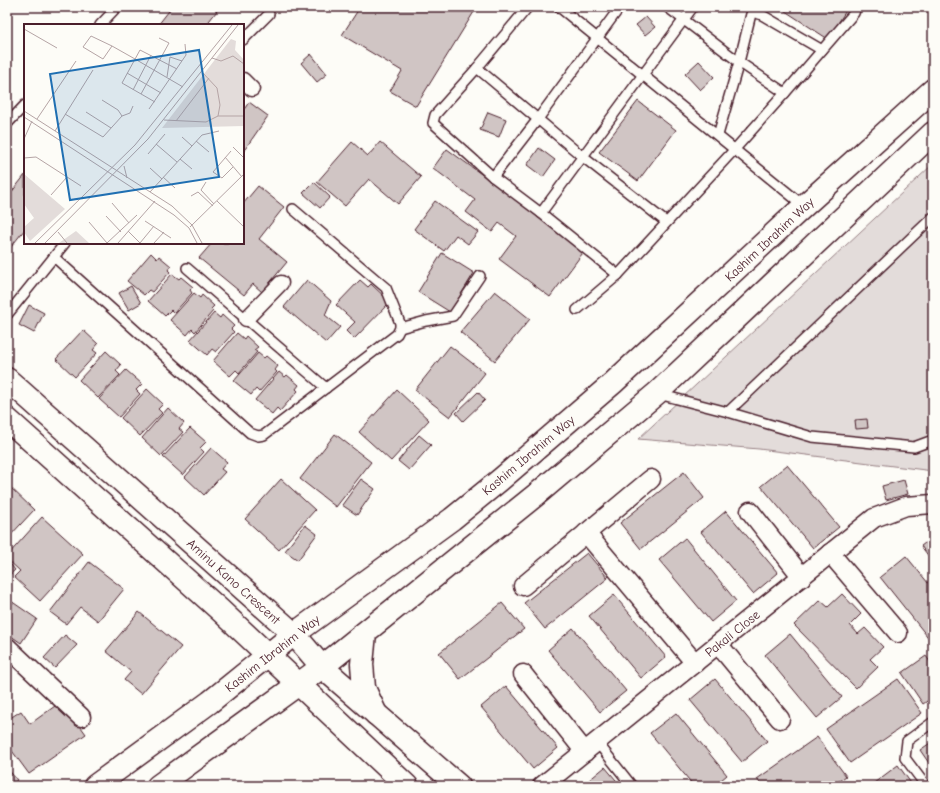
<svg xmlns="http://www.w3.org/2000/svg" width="940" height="793" viewBox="0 0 940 793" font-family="'Comic Neue',sans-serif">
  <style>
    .green { fill: #e3dcda; stroke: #967e82 }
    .building { fill: #d0c5c4; stroke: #4a1f2b }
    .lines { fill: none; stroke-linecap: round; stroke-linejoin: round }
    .service-casing { stroke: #4a1f2b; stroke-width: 12 }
    .pedestrian-casing { stroke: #4a1f2b; stroke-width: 17 }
    .minor-casing { stroke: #4a1f2b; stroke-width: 21 }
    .tertiary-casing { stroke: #4a1f2b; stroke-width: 25 }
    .secondary-casing { stroke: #4a1f2b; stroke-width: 25 }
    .service { stroke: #fdfcf7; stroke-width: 9 }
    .pedestrian { stroke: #fdfcf7; stroke-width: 14 }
    .minor { stroke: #fdfcf7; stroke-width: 18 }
    .tertiary { stroke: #fdfcf7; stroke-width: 22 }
    .secondary { stroke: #fdfcf7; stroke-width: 22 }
    .labels { text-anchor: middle; stroke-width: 3; stroke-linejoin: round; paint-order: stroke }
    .street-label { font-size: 13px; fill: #4a1f2b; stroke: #fdfcf7 }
    .inset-road { fill: none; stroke: #b5a4a5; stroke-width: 1 }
    .view { fill: #1f6fb2; fill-opacity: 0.15; stroke: #1f6fb2; stroke-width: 2 }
    .inset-edge { fill: none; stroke: #4a1f2b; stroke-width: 2 }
  </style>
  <rect width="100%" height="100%" fill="#fdfcf7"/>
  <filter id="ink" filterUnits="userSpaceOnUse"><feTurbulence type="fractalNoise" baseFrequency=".025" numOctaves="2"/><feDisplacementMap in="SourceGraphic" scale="8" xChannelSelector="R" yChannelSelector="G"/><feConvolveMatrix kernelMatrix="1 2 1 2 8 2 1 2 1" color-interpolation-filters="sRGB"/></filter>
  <g filter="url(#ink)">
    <!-- green -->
    <path class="green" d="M933 164V471L759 449 638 439Z"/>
    <!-- building -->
    <g class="building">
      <path d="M172 7H220L206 25H158Z"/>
      <path d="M360 7H477L416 106 390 91 402 71 342 35Z"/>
      <path d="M779 7H844L847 9 828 39Z"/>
      <path d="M646 17 655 27 645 35 636 25Z"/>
      <path d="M311 54 327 74 317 82 301 63Z"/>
      <path d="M699 61 714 77 700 90 685 74Z"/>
      <path d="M638 101 676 130 638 181 599 152Z"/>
      <path d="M249 102 268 116 243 152V111Z"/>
      <path d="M488 112 506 119 499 137 480 130Z"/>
      <path d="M352 142 368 156 380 142 421 177 398 204 369 179 345 206 317 182Z"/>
      <path d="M539 148 555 160 543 177 527 165Z"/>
      <path d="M447 149 585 250 550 297 499 259 516 236 499 223 492 232 466 212 475 200 433 168Z"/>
      <path d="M25 175V229L7 252V198Z"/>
      <path d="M314 182 330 197 320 208 303 193Z"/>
      <path d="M258 186 284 207 259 239 287 262 262 292 253 284 244 295 199 258 212 243H243V204Z"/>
      <path d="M435 201 478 232 468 244 456 235 444 251 414 229Z"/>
      <path d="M151 253 157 259 159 256 171 266 168 270 170 272 152 292 149 290 144 295 127 281Z"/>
      <path d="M442 253 474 273 450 312 418 292Z"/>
      <path d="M172 274 179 279 181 277 193 287 190 290 192 293 174 313 171 310 165 316 148 301Z"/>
      <path d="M307 280 331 301 325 315 340 327 326 343 284 307Z"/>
      <path d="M360 280 368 287 371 284 390 302 354 339 346 331 355 322 336 305Z"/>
      <path d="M131 286 141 303 129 310 119 293Z"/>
      <path d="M495 291 530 319 495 361 460 332Z"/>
      <path d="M194 293 200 298 202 295 214 306 211 309 213 311 195 332 192 329 187 335 170 320Z"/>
      <path d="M29 305 44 313 34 333 19 325Z"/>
      <path d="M214 313 220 318 222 315 234 326 231 329 234 332 216 352 212 349 207 355 190 340Z"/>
      <path d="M83 330 98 344 93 350 97 353 75 377 56 359Z"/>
      <path d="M237 333 244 339 246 336 258 347 254 350 257 352 239 373 236 370 230 376 213 361Z"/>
      <path d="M450 346 485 373 450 417 415 390Z"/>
      <path d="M106 351 121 365 116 371 120 375 98 398 79 380Z"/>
      <path d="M258 353 264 358 266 356 278 366 275 370 277 372 259 392 256 389 251 395 234 381Z"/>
      <path d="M126 370 142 384 136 390 140 394 119 417 99 399Z"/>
      <path d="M279 372 285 377 287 375 299 385 296 389 298 391 280 411 277 408 272 414 255 400Z"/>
      <path d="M147 389 163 404 158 409 162 413 140 436 121 418Z"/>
      <path d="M397 390 429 420 391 461 359 432Z"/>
      <path d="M478 392 485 400 463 421 456 413Z"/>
      <path d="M168 408 184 423 179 429 183 432 161 456 142 438Z"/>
      <path d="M867 419 868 428 856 429 855 420Z"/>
      <path d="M190 428 206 442 200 448 204 452 183 475 163 457Z"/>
      <path d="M335 434 371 462 336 507 300 479Z"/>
      <path d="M419 435 431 445 409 470 398 461Z"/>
      <path d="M211 448 227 462 221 469 225 472 204 495 185 477Z"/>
      <path d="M787 465 839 527 813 548 761 486Z"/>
      <path d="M684 472 704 498 641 549 620 523Z"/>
      <path d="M281 479 315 510 279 550 245 519Z"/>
      <path d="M361 479 375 489 357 515 342 505Z"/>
      <path d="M904 480 908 494 886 500 882 486Z"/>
      <path d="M7 484 34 510 7 539Z"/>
      <path d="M726 511 778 573 753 594 701 532Z"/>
      <path d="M42 517 83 554 40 601 14 577 20 571 7 559V556Z"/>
      <path d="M305 525 317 534 298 560 285 551Z"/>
      <path d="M933 537V562L921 546Z"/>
      <path d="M685 538 736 601 711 622 659 560Z"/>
      <path d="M587 553 608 578 545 629 524 603Z"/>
      <path d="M906 556 933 589V640L931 641 880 577Z"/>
      <path d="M7 560 15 570 7 577Z"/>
      <path d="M89 562 124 589 98 621 80 607 66 624 50 612Z"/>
      <path d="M842 594 861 614 850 625 858 634 865 628 883 647 870 659 878 667 856 688 794 625 820 600 828 607Z"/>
      <path d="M614 595 666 657 641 678 589 616Z"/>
      <path d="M11 601 37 619 21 643 7 633V606Z"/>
      <path d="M502 603 524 629 460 679 439 653Z"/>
      <path d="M139 612 181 647 141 694 124 680 131 672 106 651Z"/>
      <path d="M573 628 626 691 600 712 548 650Z"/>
      <path d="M790 634 842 697 817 718 765 655Z"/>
      <path d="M65 635 77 645 55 668 44 658Z"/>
      <path d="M926 656 933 666V697L923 704 902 673Z"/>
      <path d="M715 679 767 741 742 762 690 700Z"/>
      <path d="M898 679 922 713 850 763 826 729Z"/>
      <path d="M506 686 558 748 533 769 481 707Z"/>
      <path d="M62 701 86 734 29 774 7 744V720L21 711 30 724Z"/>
      <path d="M676 713 727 775 714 786H694L650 733Z"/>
      <path d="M817 737 846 776 832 786H762L757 779Z"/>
      <path d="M933 741V769L920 750Z"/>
      <path d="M898 765 913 786H870Z"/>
      <path d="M605 767 621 786H582Z"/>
      <path d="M7 768 17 780 10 786H7Z"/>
    </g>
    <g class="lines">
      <!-- service casing -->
      <g class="service-casing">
        <g id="service">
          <path d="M528 7 477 68 435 115 433 123 493 177 541 213 618 275"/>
          <path d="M559 7 804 206"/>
          <path d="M667 7 739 62 785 93"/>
          <path d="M100 25 117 7"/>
          <path d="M243 40 269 14"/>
          <path d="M477 68 583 157 666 222"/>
          <path d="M7 124 25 105"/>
          <path d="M718 135 739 62 751 14 755 13 762 15 822 50"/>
          <path d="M493 177 538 119 620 7"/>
          <path d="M541 213 693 7"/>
          <path d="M54 257 250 433 258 436 264 435 397 334 400 328V323L386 288 293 209"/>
          <path d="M187 268 326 388"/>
          <path d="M577 310 618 275 735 149 785 93 854 13 856 7"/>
          <path d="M7 315 65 243"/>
          <path d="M400 328 426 321 453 316 480 276"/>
          <path d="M658 394 728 412 812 437 914 447 933 440"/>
          <path d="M728 412 933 217"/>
          <path d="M597 742 632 786"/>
          <path d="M926 786 905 758 907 741 933 722"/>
        </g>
      </g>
      <!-- pedestrian casing -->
      <g class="pedestrian-casing">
        <g id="pedestrian">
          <path d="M243 80 252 89"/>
          <path d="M246 319 281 283"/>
        </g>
      </g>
      <!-- minor casing -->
      <g class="minor-casing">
        <g id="minor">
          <path d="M750 511 802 577"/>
          <path d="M586 533 695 663"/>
          <path d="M830 553 898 633"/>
          <path d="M523 586 651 479"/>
          <path d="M718 644 780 719"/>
          <path d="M7 647 81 717"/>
          <path d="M523 674 585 752"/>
          <path d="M542 786 874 518 906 506 933 504"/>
        </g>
      </g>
      <!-- tertiary casing -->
      <g class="tertiary-casing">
        <g id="tertiary">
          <path d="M7 379 294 634 322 667 459 786"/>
          <path d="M7 419 221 611 407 786"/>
        </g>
      </g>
      <!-- secondary casing -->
      <g class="secondary-casing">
        <g id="secondary">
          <path d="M365 633 362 664 364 688 376 714"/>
          <path d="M95 786 210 702 294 634 452 519 500 480 613 383 804 206 933 90"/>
          <path d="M158 786 322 667 537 494 657 393 933 133"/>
        </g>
      </g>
      <!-- service -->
      <use href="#service" class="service"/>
      <!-- pedestrian -->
      <use href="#pedestrian" class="pedestrian"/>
      <!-- minor -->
      <use href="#minor" class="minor"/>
      <!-- tertiary -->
      <use href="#tertiary" class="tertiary"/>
      <!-- secondary -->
      <use href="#secondary" class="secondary"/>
    </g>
  </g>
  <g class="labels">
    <!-- street labels -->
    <g class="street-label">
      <text transform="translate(769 239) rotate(-43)" y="5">Kashim Ibrahim Way</text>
      <text transform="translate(528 455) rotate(-40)" y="5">Kashim Ibrahim Way</text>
      <text transform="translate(234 581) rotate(42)" y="5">Aminu Kano Crescent</text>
      <text transform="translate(732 633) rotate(-39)" y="5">Pakali Close</text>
      <text transform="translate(272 653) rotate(-38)" y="5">Kashim Ibrahim Way</text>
    </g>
  </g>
  <!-- overview -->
  <g transform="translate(24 24)">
    <rect width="220" height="220" fill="#fdfcf7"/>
    <path d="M207 15 212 17 211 26 220 36V102L138 104ZM0 150 41 185 6 217 0 208V203L10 194 0 180ZM52 207 65 219H35Z" fill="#e3dcda"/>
    <path class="inset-road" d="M0 5 33 24M88 22 79 35 59 23 67 12 88 22 111 35 159 63M188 34 197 37 209 32 220 40M103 49 137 69M143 53 146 33 158 37M109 66 127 31M117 70 145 19 135 14M131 78 98 59 116 26 153 45M125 85 162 31 161 20M0 87 148 182 168 201 178 219M62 88 87 104M41 90 79 113 98 92 94 86 78 76M98 92 106 89 109 82M194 92H220M0 93 150 191 165 204 173 219M13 95 52 37M140 96 182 98 194 92 196 81 193 64 178 48M152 97 185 54M31 107 69 46M158 113 168 122M0 115 8 97M172 117 185 128M132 120 153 138M209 123 220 134M207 127 189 148 198 154 209 143M124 130 141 110M201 133 218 153M0 134 12 133 57 162M156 135 168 145M100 142 103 154M126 144 138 155M139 153 151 164M182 158 177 166 190 180M126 168 178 111 195 107M27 171 43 153M167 172 174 168 189 182M193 177 220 203M88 179 105 199M82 192 97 208M121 197 147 214M65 198 83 219 113 191M166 203 220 150M104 207 116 219M34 208 43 219M11 219 111 121 208 1M21 219 124 115 214 1M94 219 131 177M116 219 130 202M130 219 140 208"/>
    <path class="view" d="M175 26 195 153 46 176 26 50Z"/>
    <rect width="220" height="220" class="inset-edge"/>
  </g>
  <!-- margin -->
  <rect width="940" height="793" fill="none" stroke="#fdfcf7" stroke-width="24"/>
  <rect x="12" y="12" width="916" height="769" fill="none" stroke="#4a1f2b" stroke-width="1.5" filter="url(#ink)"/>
</svg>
